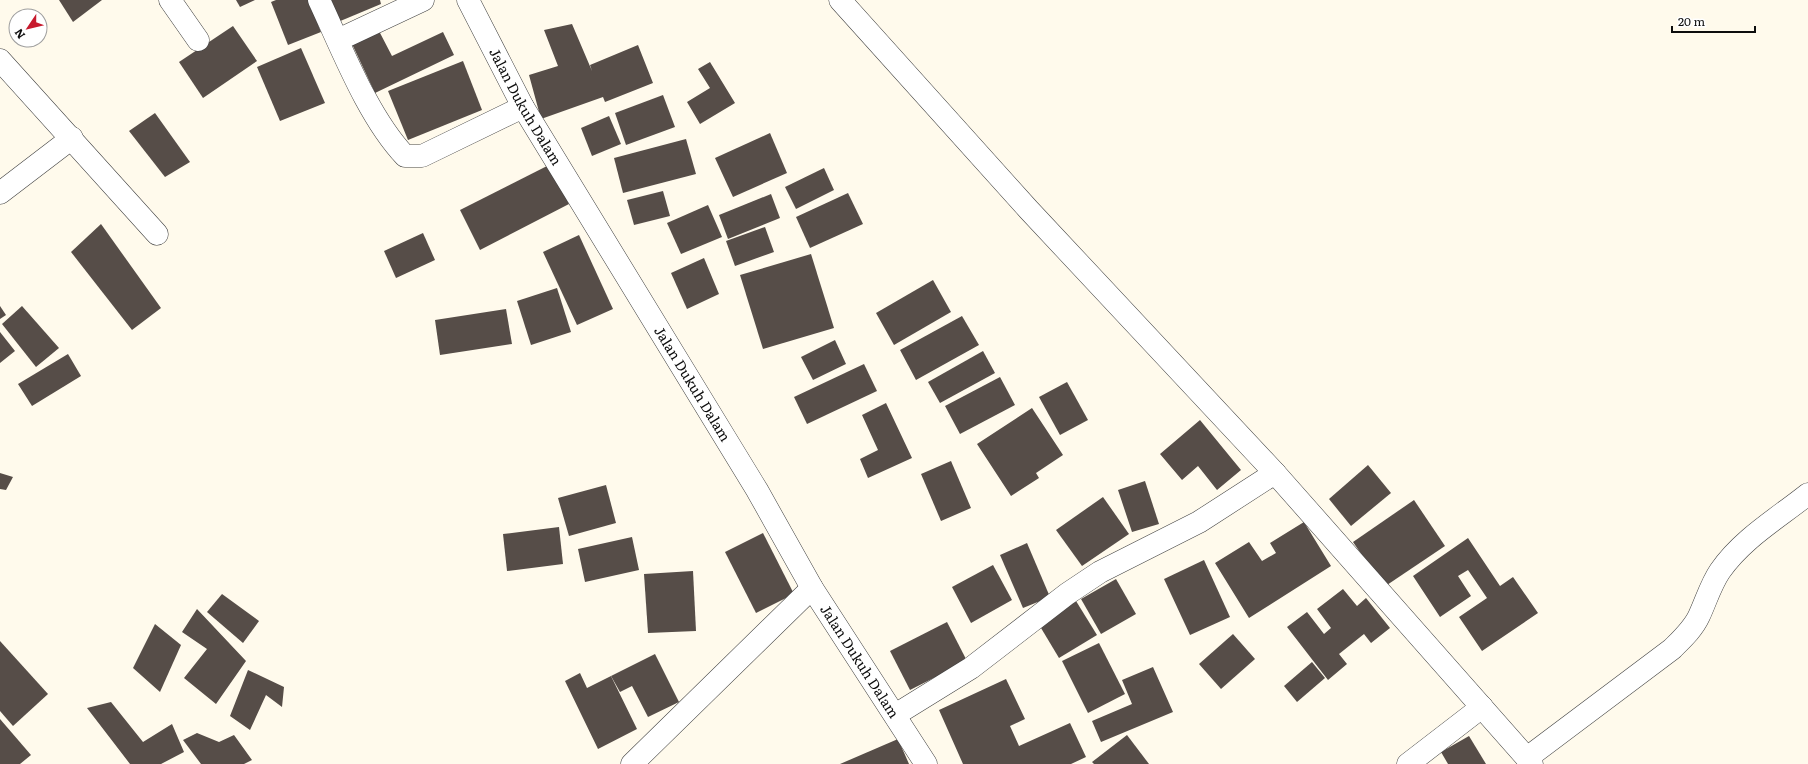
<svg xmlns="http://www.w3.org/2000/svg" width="1808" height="764" viewBox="0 0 1808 764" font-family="Literata,serif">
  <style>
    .building { fill: #564d48 }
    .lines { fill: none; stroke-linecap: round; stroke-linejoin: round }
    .street-casing { stroke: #404040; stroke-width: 23 }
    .street { stroke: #fff; stroke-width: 22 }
    .labels { text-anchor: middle; stroke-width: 4; stroke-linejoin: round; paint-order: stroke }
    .street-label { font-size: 14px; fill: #0d0d0d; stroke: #fff }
  </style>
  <rect width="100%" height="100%" fill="#fffaec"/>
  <!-- building -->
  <g class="building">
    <path d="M59 0H102L73 22Z"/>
    <path d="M236 0H255L240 7Z"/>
    <path d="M276 0H308L321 32 288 45 271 2Z"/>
    <path d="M329 0H380L381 4 338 22Z"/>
    <path d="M572 24 592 71 590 65 638 45 653 83 605 102 603 97 541 119 529 75 558 66 544 30Z"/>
    <path d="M233 26 257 61 203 98 179 62Z"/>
    <path d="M379 31 392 56 443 32 454 55 375 93 352 44Z"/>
    <path d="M301 48 325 103 280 121 257 67Z"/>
    <path d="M463 61 482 110 408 140 388 91Z"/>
    <path d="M710 62 735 103 700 124 687 102 710 88 698 69Z"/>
    <path d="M663 95 675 127 626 145 615 113Z"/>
    <path d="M155 113 190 162 165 177 129 131Z"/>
    <path d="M609 116 621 144 592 156 581 128Z"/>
    <path d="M770 133 787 173 733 197 715 158Z"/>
    <path d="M686 139 696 174 623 193 614 158Z"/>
    <path d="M549 165 569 204 480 250 460 210Z"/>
    <path d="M824 168 834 190 796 209 785 187Z"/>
    <path d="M663 191 670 216 634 225 627 200Z"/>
    <path d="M848 193 863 224 810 248 796 217Z"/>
    <path d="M771 194 780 218 728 239 719 215Z"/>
    <path d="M708 205 722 237 681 254 667 223Z"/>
    <path d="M101 224 161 308 132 330 71 252Z"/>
    <path d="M765 227 774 252 735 266 726 241Z"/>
    <path d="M423 233 435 260 396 278 384 251Z"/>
    <path d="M579 235 613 309 577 325 543 252Z"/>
    <path d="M811 254 834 328 763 349 740 275Z"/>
    <path d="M704 258 719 294 687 309 671 273Z"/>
    <path d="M933 280 951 312 894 345 876 313Z"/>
    <path d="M557 288 571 332 531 345 517 301Z"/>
    <path d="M0 306 6 315 0 319Z"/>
    <path d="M22 306 59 348 36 367 2 324Z"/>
    <path d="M506 309 512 344 440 355 435 320Z"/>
    <path d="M962 316 979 345 916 380 900 350Z"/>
    <path d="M0 332 15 351 0 363Z"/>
    <path d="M835 340 846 364 813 380 801 357Z"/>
    <path d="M983 351 995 373 940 403 928 382Z"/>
    <path d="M68 354 81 376 32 406 18 384Z"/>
    <path d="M864 364 877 391 807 424 794 397Z"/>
    <path d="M1000 377 1015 405 960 434 945 406Z"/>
    <path d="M1067 382 1088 420 1060 435 1039 397Z"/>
    <path d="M886 403 912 458 868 478 860 459 878 450 862 415Z"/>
    <path d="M1032 408 1063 455 1036 473 1039 478 1011 496 977 444Z"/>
    <path d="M1200 420 1241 470 1217 490 1198 466 1182 480 1160 454Z"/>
    <path d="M951 461 971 508 941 521 921 474Z"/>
    <path d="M1368 465 1391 493 1351 526 1329 499Z"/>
    <path d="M0 473 13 477 6 490 0 489Z"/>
    <path d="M1145 481 1159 524 1132 532 1118 490Z"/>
    <path d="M606 485 616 523 569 536 558 498Z"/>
    <path d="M1103 497 1129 534 1082 566 1056 530Z"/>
    <path d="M1414 500 1445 546 1384 587 1353 542Z"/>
    <path d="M1304 522 1331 566 1249 618 1215 563 1249 542 1262 561 1276 553 1270 543Z"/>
    <path d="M559 527 563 564 507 571 503 534Z"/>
    <path d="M763 533 794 594 756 613 725 552Z"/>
    <path d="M632 537 639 570 585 582 578 549Z"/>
    <path d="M1468 538 1500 586 1513 577 1538 613 1482 651 1459 617 1487 598 1468 570 1458 576 1471 596 1440 617 1413 576Z"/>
    <path d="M1027 543 1050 597 1023 608 1000 555Z"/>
    <path d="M1204 560 1230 617 1190 635 1164 579Z"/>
    <path d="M993 565 1012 600 971 623 952 587Z"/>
    <path d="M693 571 696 631 648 633 644 574Z"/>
    <path d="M1116 579 1136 614 1101 634 1081 599Z"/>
    <path d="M1343 589 1357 606 1366 598 1390 628 1371 643 1364 634 1339 654 1347 664 1328 680 1287 627 1307 612 1324 634 1331 628 1317 609Z"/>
    <path d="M222 594 259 621 243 643 207 612Z"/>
    <path d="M1076 601 1097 635 1059 658 1038 623Z"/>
    <path d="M197 609 246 661 216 704 184 678 207 649 182 632Z"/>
    <path d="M947 622 967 661 910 690 890 651Z"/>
    <path d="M155 624 181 645 160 692 133 668Z"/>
    <path d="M1233 634 1255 659 1221 689 1199 664Z"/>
    <path d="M0 641 48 694 13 726 0 711Z"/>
    <path d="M1099 643 1125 694 1088 713 1062 661Z"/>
    <path d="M655 654 679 702 648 717 632 686 620 692 611 676Z"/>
    <path d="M1312 662 1325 678 1297 702 1284 686Z"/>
    <path d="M1153 667 1173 712 1101 742 1092 721 1132 704 1122 680Z"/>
    <path d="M248 670 284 687 282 707 266 695 250 730 230 716Z"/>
    <path d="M580 673 587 688 611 676 637 729 598 749 565 681Z"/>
    <path d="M1006 679 1025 719 1010 726 1019 746 1070 723 1086 757 1071 764H963L939 710Z"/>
    <path d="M111 702 143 742 172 724 184 752 161 764H130L87 708Z"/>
    <path d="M0 719 31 755 20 764H0Z"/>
    <path d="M197 733 219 742 234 735 252 760 244 764H201L183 740Z"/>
    <path d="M1127 735 1149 764H1094L1092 762Z"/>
    <path d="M1469 736 1486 764H1448L1441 752Z"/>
    <path d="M898 739 909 764H840Z"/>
  </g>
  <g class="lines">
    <!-- street casing -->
    <g class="street-casing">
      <g id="street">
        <path d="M170 0 198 40"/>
        <path d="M319 0C342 49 368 117 405 156H422L523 107"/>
        <path id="s1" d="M468 0 523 107 757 490 812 588 926 764"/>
        <path d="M840 0 1028 209 1275 473 1532 764"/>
        <path d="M338 40 423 0"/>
        <path d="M0 60 157 234"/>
        <path d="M0 193 72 138"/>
        <path d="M895 715 971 668 1067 594 1100 572 1199 522 1275 473"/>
        <path d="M1527 758 1672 649C1682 639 1693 629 1699 616 1706 601 1711 584 1720 571 1742 539 1778 518 1808 494"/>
        <path d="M632 764 812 588"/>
        <path d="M1408 764 1482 707"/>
      </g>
    </g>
    <!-- street -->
    <use href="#street" class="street"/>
  </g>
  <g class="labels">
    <!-- street labels -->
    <g class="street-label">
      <text dy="5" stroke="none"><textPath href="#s1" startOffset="121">Jalan Dukuh Dalam</textPath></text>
      <text dy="5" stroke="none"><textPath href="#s1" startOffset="445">Jalan Dukuh Dalam</textPath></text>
      <text dy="5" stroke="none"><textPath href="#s1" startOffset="769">Jalan Dukuh Dalam</textPath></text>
    </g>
  </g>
  <!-- north arrow -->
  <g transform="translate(28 28) rotate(235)"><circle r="19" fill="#ffffff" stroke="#9e9e9e"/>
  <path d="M0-3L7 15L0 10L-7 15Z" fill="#c71a2d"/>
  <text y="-6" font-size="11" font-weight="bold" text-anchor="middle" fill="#0d0d0d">N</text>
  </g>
  <!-- scale -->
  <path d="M1672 26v6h83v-6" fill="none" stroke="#0d0d0d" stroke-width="2"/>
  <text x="1678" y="26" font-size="12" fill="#0d0d0d" stroke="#ffffff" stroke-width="3" paint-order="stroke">20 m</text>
</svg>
